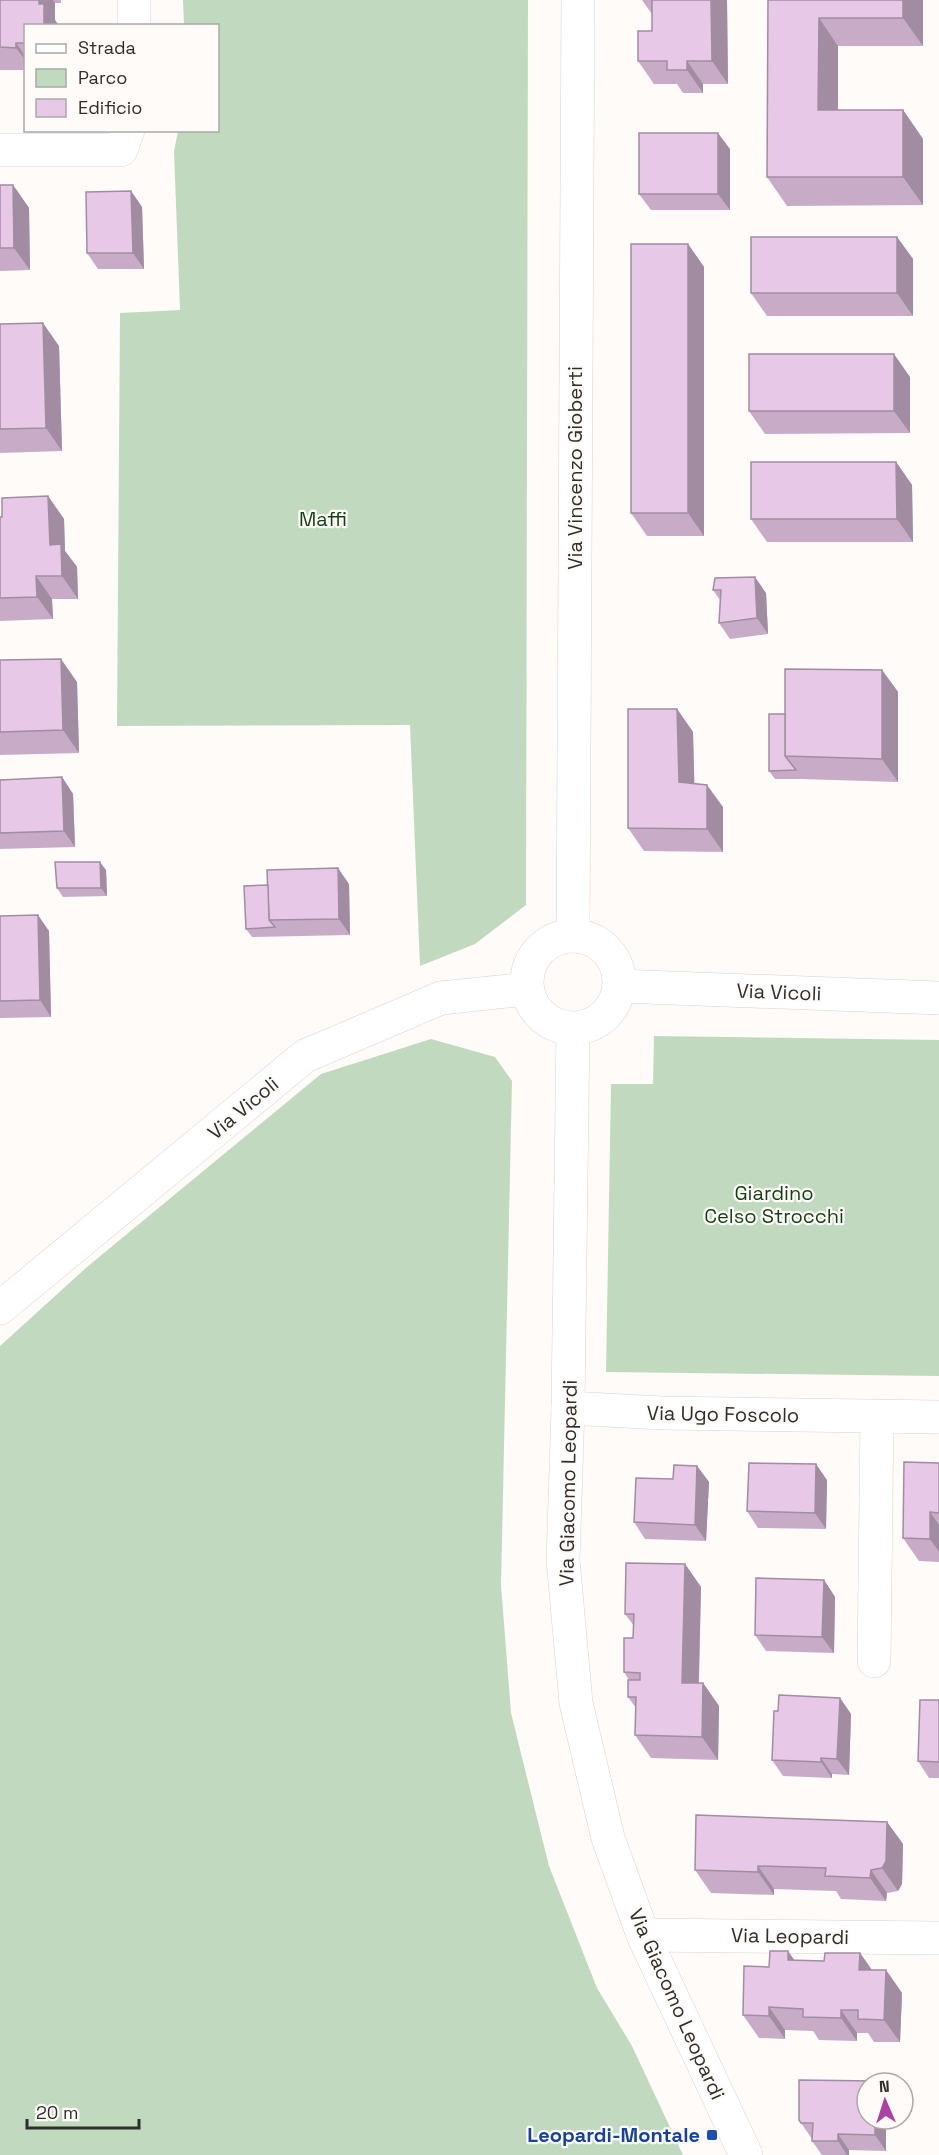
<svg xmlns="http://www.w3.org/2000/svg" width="939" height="2155" viewBox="0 0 939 2155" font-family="'Space Grotesk',sans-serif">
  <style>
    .green { fill: #c1dabf }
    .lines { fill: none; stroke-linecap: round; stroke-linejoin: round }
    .street-casing { stroke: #d6d3d0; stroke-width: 34 }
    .street { stroke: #fff; stroke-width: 33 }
    .wall { fill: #c8acc7 }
    .shaded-wall { fill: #a28ca2 }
    .building { fill: #e8c8e7; stroke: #a28ca2; stroke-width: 1.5 }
    .transit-dot { fill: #1a4fb4; stroke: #fefbf8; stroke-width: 2 }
    .labels { text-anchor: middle; stroke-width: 4.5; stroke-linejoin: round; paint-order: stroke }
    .street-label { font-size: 20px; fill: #2f2e2d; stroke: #fefbf8 }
    .park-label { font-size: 20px; fill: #143f14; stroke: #fefbf8 }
    .transit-label { font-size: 20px; font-weight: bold; fill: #164399; stroke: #fefbf8; text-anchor: end }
  </style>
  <rect width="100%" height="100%" fill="#fefbf8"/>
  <!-- green -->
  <g class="green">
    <path d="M183 0H528L526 905 475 944 420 966 410 725 117 726 120 313 180 310 174 151 178 131 218 130V26L184 25Z"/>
    <path d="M654 1036 939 1040V1376L606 1372 611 1084H653Z"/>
    <path d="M431 1039 495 1057 512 1081 501 1585 511 1713 549 1866 597 1988 632 2046 683 2155H0V1346L87 1267 321 1074Z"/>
  </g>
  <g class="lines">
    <!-- street casing -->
    <g class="street-casing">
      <g id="street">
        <path d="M134 0V26"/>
        <path d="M0 150H121L128 130"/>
        <circle cx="573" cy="982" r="46"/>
        <path d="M573 936 578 0"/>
        <path d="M619 986 939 998"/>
        <path d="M573 1029 568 1408 563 1560 576 1703 608 1838 643 1935 746 2155"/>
        <path d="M0 1308 305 1056 441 998 527 989"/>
        <path d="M568 1408 662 1413 939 1417"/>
        <path d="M874 1661 877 1417"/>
        <path d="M643 1935 937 1938"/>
      </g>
    </g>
    <!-- street -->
    <use href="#street" class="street"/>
  </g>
  <!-- wall -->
  <g class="wall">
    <path d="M0 0H61V3H55V20L59 26H26V70H0Z"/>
    <path d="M642 0H727L728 84H703V93H683L677 84H654L638 61 652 31V14Z"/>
    <path d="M768 0H923V46H838V110H903L923 139V205L787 206 767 177Z"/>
    <path d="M730 149V210H651L639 194Z"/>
    <path d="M0 185H13L29 208 30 270 0 271Z"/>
    <path d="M131 191 142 207 144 269H98L87 253Z"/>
    <path d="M897 237 913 259V316H767L751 293Z"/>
    <path d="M688 244 704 267V536H647L631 513Z"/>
    <path d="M0 324 59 346 62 451 0 453Z"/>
    <path d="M910 377V433L765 434 749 411Z"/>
    <path d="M896 462 912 485 913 542H767L751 519Z"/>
    <path d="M48 496 64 519 65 551 77 567 78 599H52L53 619 0 621V517Z"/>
    <path d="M713 590 766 593 768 634 730 639 719 623 720 600Z"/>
    <path d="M0 660 77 682 79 753 0 755Z"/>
    <path d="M882 670 898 692V782L801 779H775L769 771 785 714Z"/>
    <path d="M677 709 693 732 694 783 723 807V852L644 851 628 828Z"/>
    <path d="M62 777 73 794 75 847 0 849V780Z"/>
    <path d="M106 870 107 896 63 897 57 888Z"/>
    <path d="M349 884 350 935 252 937 246 929Z"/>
    <path d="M0 916 49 931 51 1017 0 1018Z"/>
    <path d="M939 1463V1562L919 1561 903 1538Z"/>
    <path d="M697 1466 709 1482 706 1541 645 1539 634 1522 673 1479Z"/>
    <path d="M827 1480 826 1529 758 1528 747 1511Z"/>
    <path d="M685 1564 701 1587 699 1683H703L719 1706 718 1760 651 1758 635 1735 636 1708 628 1697 629 1680 624 1672 633 1638 634 1626 625 1614Z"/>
    <path d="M824 1580 835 1597 834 1653 766 1651 755 1635Z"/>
    <path d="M840 1698 851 1714 849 1775 832 1774V1778L783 1776 772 1760 778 1711Z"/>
    <path d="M939 1700V1778H929L918 1761Z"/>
    <path d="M887 1822 903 1844 902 1884 898 1891 887 1893 886 1901 841 1899 836 1891 774 1889V1895L711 1893 695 1870Z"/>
    <path d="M860 1953 872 1970H886L902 1993 900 2042H874L868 2033H857V2041L819 2040 813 2031 785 2030V2039L759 2038 743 2015 769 1967 794 1960 824 1961Z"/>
    <path d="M886 2119V2151L849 2150V2155H822L812 2141V2139L799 2120Z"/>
  </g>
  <!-- shaded-wall -->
  <g class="shaded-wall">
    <path d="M39 0H53L55 3V20L59 26H44Z"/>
    <path d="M711 0H727L728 84 712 61Z"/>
    <path d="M903 0H923V46L903 18Z"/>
    <path d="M819 18 838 46V139L818 110Z"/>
    <path d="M16 43 26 57V61L16 48Z"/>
    <path d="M687 61 703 84V93L687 70Z"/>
    <path d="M903 110 923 139V205L903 177Z"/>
    <path d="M718 133 730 149V210L718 194Z"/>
    <path d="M13 185 29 208 30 270 14 248Z"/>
    <path d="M131 191 142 207 144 269 133 253Z"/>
    <path d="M897 237 913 259V316L897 293Z"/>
    <path d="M688 244 704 267V536L688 513Z"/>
    <path d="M43 323 59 346 62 451 46 428Z"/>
    <path d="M894 354 910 377V433L894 411Z"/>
    <path d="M896 462 912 485 913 542 897 519Z"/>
    <path d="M48 496 64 519 65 551 77 567 78 599 62 576 50 545Z"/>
    <path d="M36 576 52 599 53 619 37 597Z"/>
    <path d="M755 577 766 593 768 634 757 618Z"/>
    <path d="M61 659 77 682 79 753 63 730Z"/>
    <path d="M882 670 898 692V782L882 759Z"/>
    <path d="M677 709 693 732 695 805 679 782Z"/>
    <path d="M62 777 73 794 75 847 64 831Z"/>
    <path d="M707 785 723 807V852L707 829Z"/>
    <path d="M100 862 106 870 107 896 101 888Z"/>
    <path d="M338 868 349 884 350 935 339 919Z"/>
    <path d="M38 915 49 931 51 1017 40 1000Z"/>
    <path d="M816 1464 827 1480 826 1529 815 1513Z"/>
    <path d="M697 1466 709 1482 706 1541 695 1525Z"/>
    <path d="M930 1512 939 1525V1552L930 1539Z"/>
    <path d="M685 1564 701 1587 698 1706 682 1683Z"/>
    <path d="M824 1580 835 1597 834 1653 822 1637Z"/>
    <path d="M703 1683 719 1706 718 1760 702 1737Z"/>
    <path d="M840 1698 851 1714 849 1775 837 1759Z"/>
    <path d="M821 1758 832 1774V1778L821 1762Z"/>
    <path d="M887 1822 903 1844 902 1884 898 1891 882 1868Z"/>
    <path d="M758 1866 774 1889V1895L758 1872Z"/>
    <path d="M871 1870 887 1893 886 1901 870 1878Z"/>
    <path d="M788 1951 804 1974 788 1960Z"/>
    <path d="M860 1953 876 1976 859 1970Z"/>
    <path d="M886 1970 902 1993 900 2042 884 2020Z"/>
    <path d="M769 2007 785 2030V2039L769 2016Z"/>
    <path d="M841 2010 857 2033V2041L841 2018Z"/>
    <path d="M875 2119H886V2151L875 2135Z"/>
    <path d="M838 2134 849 2150V2155H847L838 2141Z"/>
  </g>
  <!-- building -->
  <g class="building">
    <path d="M0 0H39V4H44V26H26V43H16V48L0 47Z"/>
    <path d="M652 0H711L712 61H687V70H667V61H638V31H652Z"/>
    <path d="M768 0H903V18H819L818 110H903V177H767Z"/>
    <rect x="639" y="133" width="79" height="61"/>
    <path d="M0 185H13L14 248H0Z"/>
    <path d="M131 191 133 253H87L86 192Z"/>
    <rect x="751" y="237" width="146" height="56"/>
    <rect x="631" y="244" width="57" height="269"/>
    <path d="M43 323 46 428 0 429V324Z"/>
    <rect x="749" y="354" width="145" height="57"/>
    <path d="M751 462H896L897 519H751Z"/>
    <path d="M48 496 50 545 61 544 62 576H36L37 597 0 598V517H2V498Z"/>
    <path d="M755 577 757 618 719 623 721 590H713L715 578Z"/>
    <path d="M61 659 63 730 0 732V660Z"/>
    <path d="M785 669 882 670V759L785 756Z"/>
    <path d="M628 709H677L679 782 707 785V829L628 828Z"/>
    <path d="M769 714H785V756L796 770 769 771Z"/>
    <path d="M62 777 64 831 0 833V780Z"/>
    <path d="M55 862H100L101 888H57Z"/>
    <path d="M338 868 339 919 269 920 267 870Z"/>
    <path d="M268 885 269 920 275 927 246 929 244 886Z"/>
    <path d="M38 915 40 1000 0 1001V916Z"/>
    <path d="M904 1462 939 1463V1513L930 1512V1539L903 1538Z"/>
    <path d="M749 1463 816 1464 815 1513 747 1511Z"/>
    <path d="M674 1465 697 1466 695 1525 634 1522 636 1478 673 1479Z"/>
    <path d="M626 1563 685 1564 682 1683H703L702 1737 635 1735 636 1697H628V1680H640V1673L624 1672V1638H633L634 1614H625Z"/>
    <path d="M756 1578 824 1580 822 1637 755 1635Z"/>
    <path d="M779 1695 840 1698 837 1759 821 1758V1762L772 1760 774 1711H778Z"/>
    <path d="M920 1700H939V1762L918 1761Z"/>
    <path d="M696 1815 887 1822 886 1861 882 1868 871 1870 870 1878 825 1876 826 1868 758 1866V1872L695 1870Z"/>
    <path d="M770 1951H788V1960L824 1961 825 1953H860L859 1970H886L884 2020 858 2019V2010H841V2018L803 2017V2009L769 2007V2016L743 2015 744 1966 769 1967Z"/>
    <path d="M799 2080 875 2081V2083H867V2119H875V2135L838 2134V2141H812L813 2123H801L799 2120Z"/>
  </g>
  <!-- markers -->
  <rect class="transit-dot" x="706" y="2129" width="12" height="12" rx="3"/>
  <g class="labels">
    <!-- street labels -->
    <g class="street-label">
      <text transform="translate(575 468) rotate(-90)" y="7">Via Vincenzo Gioberti</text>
      <text transform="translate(779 992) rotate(2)" y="7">Via Vicoli</text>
      <text transform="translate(243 1108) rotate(-40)" y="7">Via Vicoli</text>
      <text transform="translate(723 1414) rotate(1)" y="7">Via Ugo Foscolo</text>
      <text transform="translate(568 1483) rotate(-89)" y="7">Via Giacomo Leopardi</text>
      <text transform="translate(790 1936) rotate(1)" y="7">Via Leopardi</text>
      <text transform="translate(677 2004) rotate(66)" y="7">Via Giacomo Leopardi</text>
    </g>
    <!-- park labels -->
    <g class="park-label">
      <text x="323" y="526">Maffi</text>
      <text x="774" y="1200">Giardino<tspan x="774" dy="23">Celso Strocchi</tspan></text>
    </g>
    <!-- transit labels -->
    <g class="transit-label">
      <text x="700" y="2142">Leopardi-Montale</text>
    </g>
  </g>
  <!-- legend -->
  <rect x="24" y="24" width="195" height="108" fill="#fefbf8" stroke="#aba9a7" stroke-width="1.5"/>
  <rect x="36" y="44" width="30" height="9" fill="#ffffff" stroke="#aba9a7" stroke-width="1.5"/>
  <text x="78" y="54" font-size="18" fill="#2f2e2d">Strada</text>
  <rect x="36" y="69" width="30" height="18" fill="#c1dabf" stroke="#aba9a7" stroke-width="1.5"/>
  <text x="78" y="84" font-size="18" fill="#2f2e2d">Parco</text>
  <rect x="36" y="99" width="30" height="18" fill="#e8c8e7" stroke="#aba9a7" stroke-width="1.5"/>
  <text x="78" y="114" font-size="18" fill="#2f2e2d">Edificio</text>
  <!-- north arrow -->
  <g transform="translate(885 2101) rotate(357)"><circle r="28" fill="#fefbf8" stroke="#aba9a7" stroke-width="1.5"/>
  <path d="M0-4.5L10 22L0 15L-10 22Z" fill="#ac41a2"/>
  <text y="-9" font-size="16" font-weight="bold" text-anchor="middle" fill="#2f2e2d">N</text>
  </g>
  <!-- scale -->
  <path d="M27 2119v9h112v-9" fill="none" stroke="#2f2e2d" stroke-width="3"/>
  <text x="36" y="2119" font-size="18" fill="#2f2e2d" stroke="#fefbf8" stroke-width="4.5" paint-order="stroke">20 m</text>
</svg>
